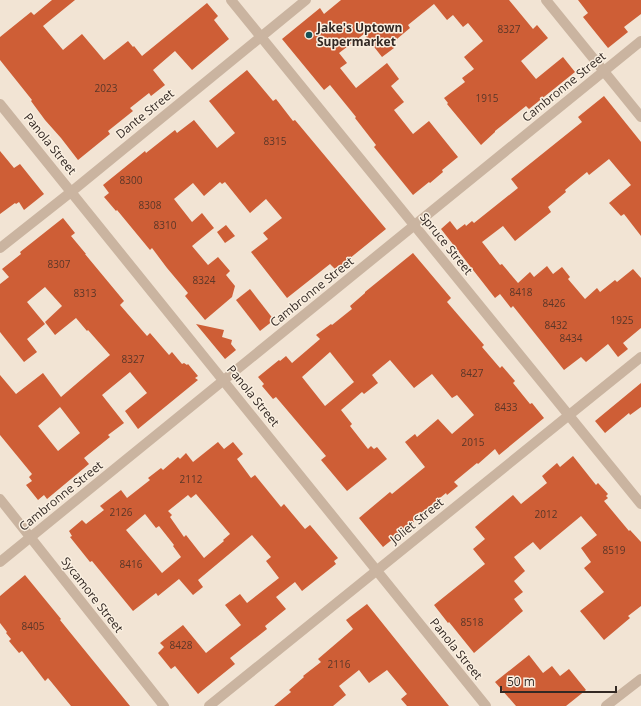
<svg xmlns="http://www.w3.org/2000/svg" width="641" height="706" viewBox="0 0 641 706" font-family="'Open Sans',sans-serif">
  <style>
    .building { fill: #ce5e36; fill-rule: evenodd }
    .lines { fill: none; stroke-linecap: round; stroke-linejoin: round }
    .minor { stroke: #cab4a0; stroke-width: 10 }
    .poi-dot { fill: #175257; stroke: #faefe0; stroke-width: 1.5 }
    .labels { text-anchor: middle; stroke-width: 3; stroke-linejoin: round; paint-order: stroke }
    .number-label { font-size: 10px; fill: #5a3628 }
    .poi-label { font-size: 12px; font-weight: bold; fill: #332924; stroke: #faefe0; text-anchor: start }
    .street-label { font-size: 12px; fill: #332924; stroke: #faefe0 }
  </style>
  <rect width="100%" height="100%" fill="#f2e4d4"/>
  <!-- building -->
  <g class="building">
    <path d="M52 0H75L43 26 63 50 82 34 104 60 128 41 133 47 134 46 142 56 207 3 218 16 214 20 229 39 192 70 175 51 153 70 165 85 151 96 149 93 130 108 133 111 108 131 110 134 78 160 61 138 45 120 31 101 32 100 0 60V37L31 12 34 15Z"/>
    <path d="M341 0H509L533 29 537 25 548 38 521 61 536 79 563 57 575 72 529 109 526 106 495 131V132L481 145 447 104 448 103 444 98 465 82 462 78 474 69 464 57 483 41 468 23 463 27 453 15 447 20 434 4 408 25 410 28 391 44 394 48 382 57 364 34 339 53 347 63 340 68 356 88 387 63 399 79 391 86 404 102 394 110 413 134 429 121 458 157 442 170 443 172 430 183 429 182 413 195 374 147 376 145 355 118 356 117 330 85 324 90 282 39 320 8 324 14Z"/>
    <path d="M578 0H641V14L624 27 628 32 608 48 583 17 588 13Z"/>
    <path d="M247 70 273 101 276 99 293 121 295 120 386 229 339 267 338 266 335 269 330 264 287 298 251 252 268 239 263 233 282 218 266 199 250 213 225 182 222 184 220 182 204 196 193 183 174 199 192 222 202 213 214 228 192 246 208 265 218 257 230 271 226 275 235 286 232 297 205 320 185 296 188 293 167 268 152 248 150 250 117 210 116 211 104 197 109 193 103 185 145 151 146 153 175 130 177 133 194 120 217 148 235 133 209 101Z"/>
    <path d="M604 96 641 142V236L624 214 621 216 609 203 631 185 609 159 589 175 587 172 565 190 566 192 548 207 551 212 515 241 503 226 482 242 500 265 502 264 518 283 530 272 534 277 547 266 553 274 562 267 570 277 568 279 585 299 597 288 600 292 615 280 617 282 633 269 641 278V328L623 343 628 349 618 357 608 344 586 362 581 357 564 370 513 306 511 308 500 294 495 298 441 229 450 221 457 230 465 224 466 226 472 221 474 223 518 188 511 179 582 122 578 117Z"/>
    <path d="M0 151 14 168 20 164 44 194 24 210 19 202 16 204 15 203 0 214Z"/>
    <path d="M63 218 75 233 71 236 86 254H85L124 301 120 305 147 336 150 333 169 355 172 352 182 364 184 363 187 365 188 364 198 376 195 378 198 380 138 429 125 411 147 393 130 372 102 395 124 423 108 435 110 437 84 458 89 464 47 499 44 495 38 500 26 485 32 481 29 477 32 474 0 435V375L16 394 43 373 61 397 110 355 88 330 87 331 76 318 55 335 45 322 62 306 45 287 27 302 45 324 27 339 37 352 24 362 0 332V284L9 277 2 269 21 254 20 252ZM60 407 80 433 58 451 38 426Z"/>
    <path d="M226 225 235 236 225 243 217 232Z"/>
    <path d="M413 253 451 298 447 302 484 345 482 347 500 368 502 366 515 381 513 383 530 404 532 403 544 418 499 455 495 449 478 464 477 463 454 482 458 486 447 495 446 493 413 520 414 522 383 547 359 518 390 492 392 494 425 467 405 442 415 434 417 437 438 419 452 434 474 415 457 395 452 398 432 374 414 388 390 360 372 375 378 383 364 394 362 392 341 410 352 424 350 426 368 449 371 446 374 449 377 447 387 459 347 491 321 460 326 456 276 397 273 399 262 386 264 384 258 377 279 360 280 361 286 356 292 363 320 339 316 335 331 324 332 325 352 309 350 306 365 293V292ZM330 352 354 382 325 406 302 377Z"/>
    <path d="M250 289 274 320 260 331 236 300Z"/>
    <path d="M196 324 224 330 222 337 232 340 231 344 236 350 225 359Z"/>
    <path d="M641 383V407L630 415 629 413 605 433 595 421Z"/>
    <path d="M218 442 224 449 233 442 243 454 237 459 251 478 255 475 281 507 284 504 305 529 310 525 338 558 334 561 336 564 302 591 295 582 276 597 286 609 265 626 267 629 230 658 235 664 198 694 175 666 171 669 158 653 164 647 160 643 183 625 206 653 241 625 225 605 240 594 247 603 279 578 266 561 271 557 252 535 198 580 203 587 193 595 179 579 158 596 156 593 133 611 92 561 90 562 70 537 72 536 69 531 82 520 86 524 104 510 100 506 121 490 127 498 150 480 148 478 161 468 163 470 178 457 180 459 186 453 193 462ZM196 494 230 534 223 540 224 541 204 558 186 535 184 537 170 517 172 515 168 511 188 495 191 498ZM145 514 156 528 159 526 174 545 173 546 181 557 162 573 126 530Z"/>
    <path d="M573 456 596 485 598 483 608 494 606 496 608 498 604 501 629 531 630 530 641 542V606L628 616 630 618 604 640 580 611 604 592 584 568 591 562 581 548 597 535 581 516 540 550 533 542 514 557 525 571 514 581 523 592 514 599 523 611 474 653 449 622 448 623 434 605 485 564 473 549 485 539 475 527 513 495 521 504 547 483 542 476 557 463 560 467Z"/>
    <path d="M25 575 61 619 60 620 130 706H71L48 678 45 681 22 651 19 653 9 641 11 639 6 633 7 632 0 623V596Z"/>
    <path d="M367 604 449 706H407L401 699 407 694 387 670 369 683 359 670 339 686 346 695 333 706H274L291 692 289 690 304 677 303 676 321 662 318 659 353 629 346 620Z"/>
    <path d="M529 655 543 673 552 666 560 676 569 669 586 690 566 706H516L495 682Z"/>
  </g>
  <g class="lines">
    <!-- minor -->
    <g class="minor">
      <path d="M231 0 641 504"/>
      <path d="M546 0 641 117"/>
      <path d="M0 104 486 706"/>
      <path d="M0 248 71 192 306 0"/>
      <path d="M0 499 164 706"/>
      <path d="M0 562 641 41"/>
      <path d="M209 706 641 357"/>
      <path d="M606 706 641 679"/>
    </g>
  </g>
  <!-- markers -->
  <circle class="poi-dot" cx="309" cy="35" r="4"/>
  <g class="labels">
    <!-- number labels -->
    <g class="number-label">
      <text x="509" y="33">8327</text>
      <text x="106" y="92">2023</text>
      <text x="487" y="102">1915</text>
      <text x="275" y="145">8315</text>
      <text x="131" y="184">8300</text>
      <text x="150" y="209">8308</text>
      <text x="165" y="229">8310</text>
      <text x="59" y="268">8307</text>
      <text x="204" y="284">8324</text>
      <text x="521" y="296">8418</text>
      <text x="85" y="297">8313</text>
      <text x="554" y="307">8426</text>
      <text x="622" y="324">1925</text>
      <text x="556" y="329">8432</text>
      <text x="571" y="342">8434</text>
      <text x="133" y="363">8327</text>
      <text x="472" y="377">8427</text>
      <text x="506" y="411">8433</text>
      <text x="473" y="446">2015</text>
      <text x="191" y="483">2112</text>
      <text x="121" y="516">2126</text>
      <text x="546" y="518">2012</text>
      <text x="614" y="554">8519</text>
      <text x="131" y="568">8416</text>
      <text x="472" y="626">8518</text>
      <text x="33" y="630">8405</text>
      <text x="181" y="649">8428</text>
      <text x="339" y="668">2116</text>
    </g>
    <!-- poi labels -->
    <g class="poi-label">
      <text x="317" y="32">Jake's Uptown<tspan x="317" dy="14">Supermarket</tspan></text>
    </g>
    <!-- street labels -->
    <g class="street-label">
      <text transform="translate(564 87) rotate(-39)" y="4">Cambronne Street</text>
      <text transform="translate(145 114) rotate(-39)" y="4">Dante Street</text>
      <text transform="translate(50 144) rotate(51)" y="4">Panola Street</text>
      <text transform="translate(446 244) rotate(51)" y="4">Spruce Street</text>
      <text transform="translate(312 292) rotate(-39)" y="4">Cambronne Street</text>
      <text transform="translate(253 396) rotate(51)" y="4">Panola Street</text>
      <text transform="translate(61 496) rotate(-39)" y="4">Cambronne Street</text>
      <text transform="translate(417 521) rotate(-39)" y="4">Joliet Street</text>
      <text transform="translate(92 595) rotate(52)" y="4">Sycamore Street</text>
      <text transform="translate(456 649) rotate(51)" y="4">Panola Street</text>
    </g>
  </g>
  <!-- scale -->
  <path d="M501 686v6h115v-6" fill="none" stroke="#332924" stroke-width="2"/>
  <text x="507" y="686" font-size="12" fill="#332924" stroke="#faefe0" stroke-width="3" paint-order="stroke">50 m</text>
</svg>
